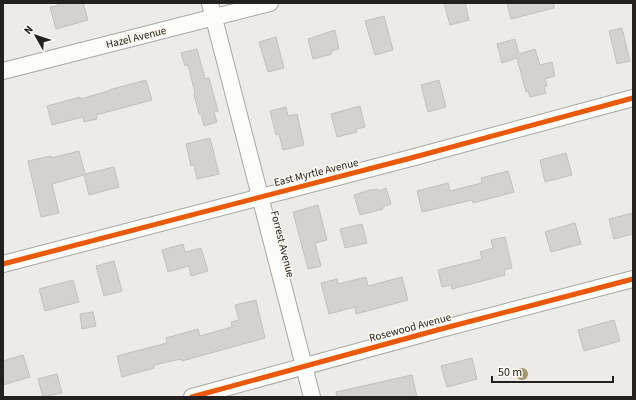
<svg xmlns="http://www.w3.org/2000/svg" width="636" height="400" viewBox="0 0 636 400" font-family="'Source Sans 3',sans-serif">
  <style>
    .building { fill: #d3d2cf; stroke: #c3c1be }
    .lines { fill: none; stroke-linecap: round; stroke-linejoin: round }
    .minor-casing { stroke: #a9a7a4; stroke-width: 18 }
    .minor { stroke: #fcfcfb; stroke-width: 16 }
    .cycleway-casing { stroke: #fdf9f1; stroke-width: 8 }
    .cycleway { stroke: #e8590c; stroke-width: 5 }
    .tree { fill: #a6966d }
    .labels { text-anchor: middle; stroke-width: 3; stroke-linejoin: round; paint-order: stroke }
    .street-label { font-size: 11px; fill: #23211f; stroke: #fdf9f1 }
  </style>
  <rect width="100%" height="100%" fill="#edebe7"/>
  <!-- building -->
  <g class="building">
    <path d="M57 3H83L88 20 56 29 50 7 58 6Z"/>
    <path d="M444 3H465L469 20 450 25Z"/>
    <path d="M507 3H554V8L511 19Z"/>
    <path d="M384 16 393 50 375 55 365 21Z"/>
    <path d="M622 28 630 61 617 64 609 31Z"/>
    <path d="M335 30 339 49 331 51 332 54 313 59 308 39Z"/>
    <path d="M276 37 284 68 268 72 259 42Z"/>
    <path d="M515 39 519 54 535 49 540 65 552 62 555 76 545 79 547 86 544 87 546 93 530 97 528 91 526 92 517 58 502 63 497 44Z"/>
    <path d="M197 49 205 79 209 78 218 111 214 112 217 122 204 126 201 114H199L194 94 195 93 188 65 185 66 181 53Z"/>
    <path d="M146 80 152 100 96 115 97 119 84 122 83 117 52 125 47 106 80 97V99L109 91V90Z"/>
    <path d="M439 80 446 107 428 112 421 85Z"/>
    <path d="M360 106 365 127 356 129 357 132 337 137 331 114Z"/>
    <path d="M286 107 288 116 297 114 304 145 283 150 279 134 276 135 270 111Z"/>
    <path d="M210 138 219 174 197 179 194 165 191 166 186 144Z"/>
    <path d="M79 151 85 174 114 167 119 187 89 195 84 175 52 184 59 213 41 217 28 161 51 156V158Z"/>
    <path d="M566 153 572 175 545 182 540 160Z"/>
    <path d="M508 171 514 192 473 203 472 200 422 212 417 191 448 183 450 191 482 183 481 178Z"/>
    <path d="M386 188 391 204 383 207V209L360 215 354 195 370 190 378 189 379 191Z"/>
    <path d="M318 205 327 240 315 243 321 266 308 269 293 212Z"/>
    <path d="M633 213V234L614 239 609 219Z"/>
    <path d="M575 223 581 244 551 252 545 232Z"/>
    <path d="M362 224 367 243 345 248 340 229Z"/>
    <path d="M505 237 512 268 504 270 505 275 452 289 451 285 442 287 438 270 482 259 480 252 493 248 491 240Z"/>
    <path d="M183 244 185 252 201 248 208 271 191 276 189 266 168 272 162 250Z"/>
    <path d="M114 261 122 291 104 296 96 266Z"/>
    <path d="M366 277 368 286 402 277 408 300 356 314 355 307 329 314 321 283 337 279 338 284Z"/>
    <path d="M73 280 79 302 45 311 39 289Z"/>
    <path d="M256 300 265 338 182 361 181 359 154 365V368L122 377 117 356 167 343 166 338 198 329 200 336 232 327 231 322 239 320 235 305Z"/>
    <path d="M93 312 96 326 82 329 80 314Z"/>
    <path d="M614 320 620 341 584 351 578 330Z"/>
    <path d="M23 355 30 377 3 385V361Z"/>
    <path d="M472 358 477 379 447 387 441 366Z"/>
    <path d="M57 374 62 393 43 397 38 379Z"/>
    <path d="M412 375 417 397H337L336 392Z"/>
  </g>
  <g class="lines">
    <!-- minor casing -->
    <g class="minor-casing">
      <g id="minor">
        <path d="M210 3 312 397"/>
        <path d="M3 71 270 3"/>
        <path d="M3 264 411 158 633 98"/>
        <path d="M192 397 441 329 633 279"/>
      </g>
    </g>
    <!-- minor -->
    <use href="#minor" class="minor"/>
    <!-- cycleway casing -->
    <g class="cycleway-casing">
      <g id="cycleway">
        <path d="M3 264 411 158 633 98"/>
        <path d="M192 397 441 329 633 279"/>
      </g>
    </g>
    <!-- cycleway -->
    <use href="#cycleway" class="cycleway"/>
  </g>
  <!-- trees -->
  <circle class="tree" cx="522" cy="374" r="6"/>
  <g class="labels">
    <!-- street labels -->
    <g class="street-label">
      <text transform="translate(136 37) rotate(-14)" y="4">Hazel Avenue</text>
      <text transform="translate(316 172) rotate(-14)" y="4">East Myrtle Avenue</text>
      <text transform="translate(283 244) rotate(76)" y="4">Forrest Avenue</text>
      <text transform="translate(410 327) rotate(-15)" y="4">Rosewood Avenue</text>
    </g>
  </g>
  <!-- border -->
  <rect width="636" height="400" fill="none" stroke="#23211f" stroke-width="8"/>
  <!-- north arrow -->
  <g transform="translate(36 36) rotate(309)" stroke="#fdf9f1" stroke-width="3" paint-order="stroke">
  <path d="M0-3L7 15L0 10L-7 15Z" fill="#23211f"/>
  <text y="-6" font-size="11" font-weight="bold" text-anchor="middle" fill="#23211f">N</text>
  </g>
  <!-- scale -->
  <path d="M492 376v6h121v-6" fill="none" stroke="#23211f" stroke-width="2"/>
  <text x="498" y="376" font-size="12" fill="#23211f" stroke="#fdf9f1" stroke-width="3" paint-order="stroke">50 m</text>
</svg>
